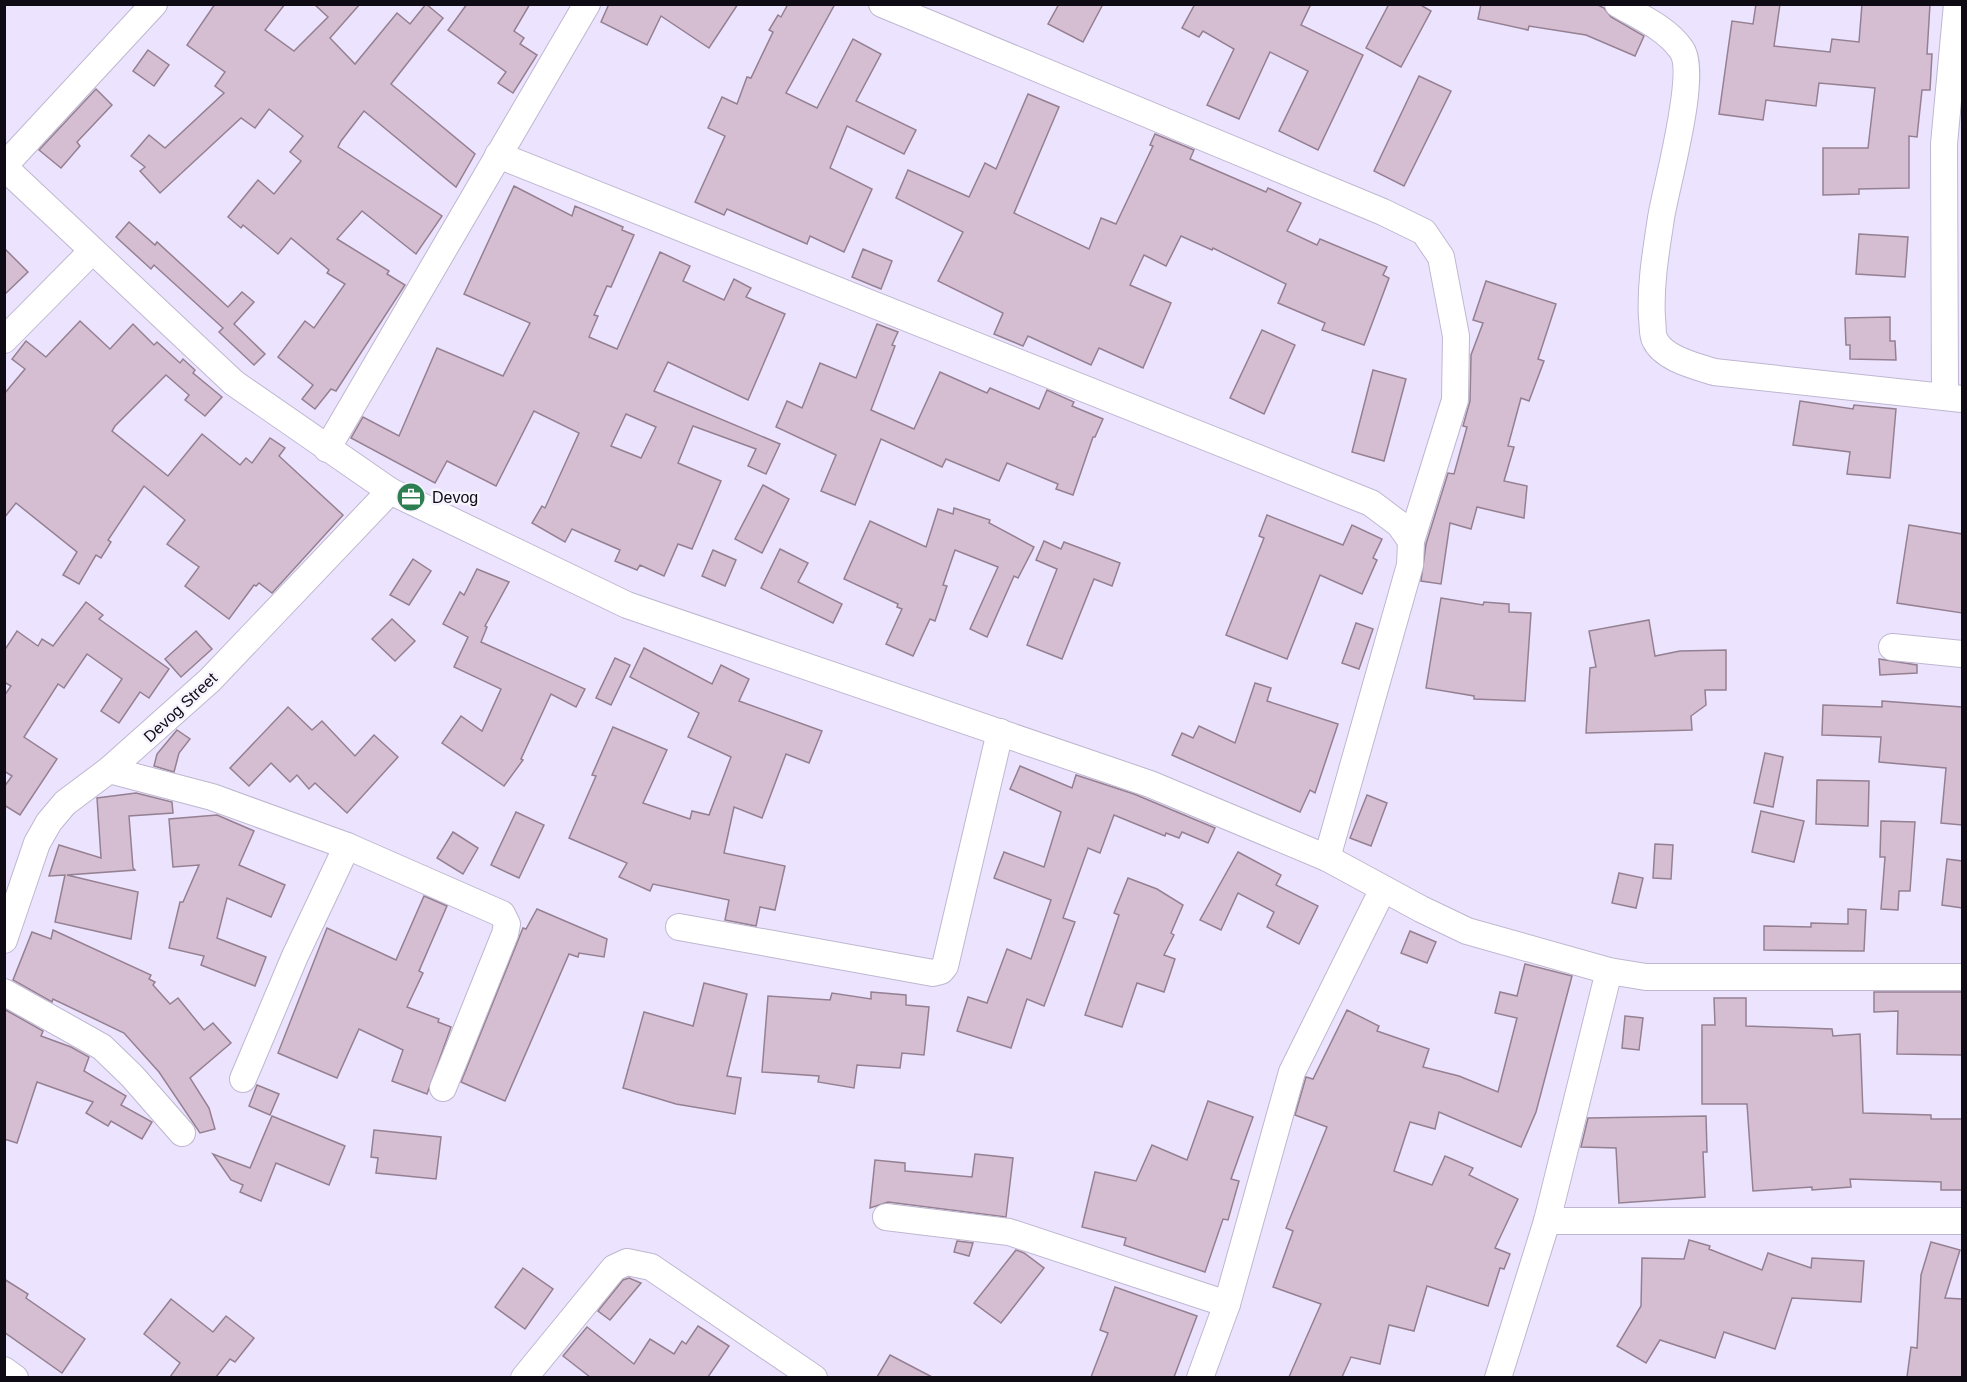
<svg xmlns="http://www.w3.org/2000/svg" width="1967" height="1382" viewBox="0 0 1967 1382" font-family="Helvetica,sans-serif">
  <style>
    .building { fill: #d5bed2; stroke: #958092; stroke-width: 1.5; fill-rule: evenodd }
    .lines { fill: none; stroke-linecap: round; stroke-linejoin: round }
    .minor-casing { stroke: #bfb7d0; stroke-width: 28 }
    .minor { stroke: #fff; stroke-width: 26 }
    .labels { text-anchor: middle; stroke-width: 5; stroke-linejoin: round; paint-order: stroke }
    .poi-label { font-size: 16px; fill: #0e0b14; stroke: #f7f3fe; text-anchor: start }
    .street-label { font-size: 16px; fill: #0e0b14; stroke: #f7f3fe }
  </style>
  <rect width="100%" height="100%" fill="#ece3fe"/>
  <!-- building -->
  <g class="building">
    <path d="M215 4H285L265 30 294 51 328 17 314 4H360L330 38 355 64 397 13 410 24 426 4 443 18 391 84 475 154 456 187 364 111 341 141 338 147 442 216 416 254 362 211 337 239 389 271 387 274 405 285 336 391 331 389 315 409 302 399 313 385 278 357 305 321 314 328 345 284 327 273 329 270 291 238 278 254 243 225 241 228 228 217 258 180 274 194 301 161 290 152 303 136 269 109 255 128 241 118 160 193 140 171 145 167 131 156 149 135 165 148 224 93 215 86 225 72 187 45Z"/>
    <path d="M467 4H530L514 31 524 38 520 44 537 55 513 93 498 83 506 72 448 30Z"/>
    <path d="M609 4H738L709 48 661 16 647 45 601 22Z"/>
    <path d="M788 4H835L786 93 817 108 853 39 881 54 856 101 916 130 904 154 847 126 830 168 872 189 844 252 810 236 807 244 727 209 724 215 695 202 725 136 708 128 722 97 737 104 747 77 751 78 773 32 769 30 778 15 781 17Z"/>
    <path d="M1059 4H1103L1083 42 1048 24Z"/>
    <path d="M1195 4H1311L1301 25 1363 55 1318 150 1279 131 1308 71 1270 52 1239 119 1207 105 1234 49 1203 31 1199 37 1182 28Z"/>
    <path d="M1389 4H1419L1431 11 1401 67 1366 48Z"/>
    <path d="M1481 4H1596L1604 8 1611 17 1644 36 1635 56 1586 35 1529 26 1528 30 1478 19Z"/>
    <path d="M1756 4H1780L1774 46 1830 52 1832 39 1859 42 1862 4H1930L1927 54H1932L1930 90H1922L1917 137 1909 136V188L1859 189V194L1823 195V148H1868L1875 88 1819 83 1816 106 1766 100 1763 120 1719 114 1732 21 1753 24Z"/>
    <path d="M148 50 169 65 154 86 133 71Z"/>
    <path d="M1419 76 1451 91 1404 186 1374 171Z"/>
    <path d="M96 89 112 105 77 142 80 146 61 168 39 150Z"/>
    <path d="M1028 94 1059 107 1014 213 1089 249 1101 218 1116 224 1153 146 1150 145 1155 134 1194 150 1190 159 1266 192 1268 188 1301 203 1287 231 1317 245 1320 239 1387 267 1383 275 1389 278 1364 345 1322 330 1325 323 1278 303 1286 284 1213 248 1212 250 1181 236 1166 266 1144 255 1130 285 1171 303 1143 368 1099 348 1091 365 1028 336 1023 346 994 334 1003 313 938 281 963 232 896 198 908 170 969 197 985 163 996 169Z"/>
    <path d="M514 186 572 216 575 206 623 227 622 230 634 235 611 287 607 286 594 315 598 316 589 337 617 349 660 252 690 266 683 281 724 300 734 279 751 288 746 297 785 314 748 400 668 362 654 391 780 444 766 474 748 466 756 449 693 426 678 463 721 481 692 549 678 544 664 576 640 565 637 570 615 561 620 550 572 529 565 542 532 523 542 506 545 508 579 433 534 411 496 486 447 461 435 483 351 438 363 417 399 436 437 348 503 376 530 323 464 294ZM626 414 656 427 641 458 611 446Z"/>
    <path d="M129 222 155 245 157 242 228 307 242 292 254 302 234 324 265 354 254 365 219 332 223 328 154 265 151 269 116 237Z"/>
    <path d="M1859 234 1908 237 1905 277 1856 274Z"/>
    <path d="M4 248 28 272 4 295Z"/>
    <path d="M863 249 892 261 881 289 852 277Z"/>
    <path d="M1486 281 1556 304 1538 359 1544 361 1529 401 1521 398 1508 446 1514 447 1504 481 1527 486 1524 518 1477 507 1471 529 1450 523 1441 584 1421 581 1426 544 1448 473 1454 474 1467 427 1463 426 1470 401 1471 355 1483 323 1473 320Z"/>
    <path d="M1890 317V341H1895L1896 360 1850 359V345H1846L1845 318Z"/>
    <path d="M80 321 110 349 133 324 154 345 157 342 180 363 183 359 195 370 193 373 222 397 205 416 185 400 189 395 166 375 115 426 112 431 168 476 202 434 240 465 246 458 252 463 270 438 285 448 279 456 343 515 272 593 259 583 256 586 254 585 229 619 185 586 199 567 167 544 185 520 144 486 108 540 111 542 101 558 96 555 79 584 63 575 77 552 16 503 4 518V394L25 369 12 359 26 341 46 357Z"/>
    <path d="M877 324 898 332 892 345 895 346 871 410 914 429 940 372 987 393 990 388 1039 409 1047 390 1074 402 1072 406 1103 419 1095 437H1093L1073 495 1056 489 1058 484 1007 463 999 481 946 459 942 467 881 439 855 505 821 491 836 455 776 427 787 401 802 408 820 363 856 378Z"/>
    <path d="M1262 330 1295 345 1264 414 1230 398Z"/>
    <path d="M1373 370 1406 379 1384 461 1352 452Z"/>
    <path d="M1800 401 1853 409 1854 405 1896 409 1890 478 1847 474 1850 452 1793 445Z"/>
    <path d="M763 485 789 499 762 553 735 539Z"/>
    <path d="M954 508 990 520 989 523 1034 547 1018 578 1014 576 987 637 970 629 998 567 955 550 943 585 947 586 935 621 930 619 913 656 886 644 902 609 897 607 898 604 844 579 870 521 926 547 938 509 953 514Z"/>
    <path d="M1267 515 1343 545 1352 525 1382 539 1373 558 1377 560 1362 594 1320 575 1287 659 1226 635 1264 538 1259 536Z"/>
    <path d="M1909 525 1962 534V613L1897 603Z"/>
    <path d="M1044 541 1061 549 1064 542 1120 563 1112 586 1094 579 1062 659 1027 645 1057 569 1036 560Z"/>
    <path d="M780 549 808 563 798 582 842 604 833 623 761 588Z"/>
    <path d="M713 550 736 560 725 586 702 576Z"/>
    <path d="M413 559 431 571 409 605 390 595Z"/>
    <path d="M477 569 509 582 485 626 487 627 481 642 585 689 576 707 551 694 521 759 523 760 504 786 442 743 461 716 482 731 501 689 454 667 468 637 443 624 460 592 464 595Z"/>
    <path d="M1441 598 1483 605 1484 602 1509 604V612L1531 613 1525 701 1474 699V696L1426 688Z"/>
    <path d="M86 602 103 615 99 619 169 669 149 698 140 692 119 723 101 711 122 679 87 654 64 688 58 684 24 737 57 759 20 815 4 805V787L12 776 4 771V696L11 686 4 682V651L17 631 38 646 42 639 53 646Z"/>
    <path d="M392 619 415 641 395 661 372 639Z"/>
    <path d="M1649 620 1655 656 1680 651 1726 650V690H1705L1706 705 1691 716 1692 730 1586 733 1590 668 1596 667 1589 631Z"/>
    <path d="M1356 623 1373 629 1359 669 1342 663Z"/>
    <path d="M196 631 212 649 181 677 165 659Z"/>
    <path d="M644 648 712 684 721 665 749 679 739 701 822 731 809 763 786 754 762 818 734 807 724 853 785 866 775 910 760 907 756 926 725 920 729 900 653 884 650 891 619 877 627 863 569 838 596 776 592 775 613 727 667 750 643 803 690 819 692 811 709 815 731 757 688 737 699 713 630 677Z"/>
    <path d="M615 658 630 665 611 705 596 698Z"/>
    <path d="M1879 659 1917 665V673L1880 675Z"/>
    <path d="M1255 683 1271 688 1267 701 1338 724 1315 793 1310 790 1300 812 1172 755 1182 733 1193 738 1199 726 1235 743Z"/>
    <path d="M1882 701 1962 707V825L1941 823 1946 768 1879 762 1881 737 1822 735 1823 705 1882 707Z"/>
    <path d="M288 707 312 730 322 721 355 756 374 735 398 757 347 813 315 783 309 789 297 775 290 782 271 763 249 786 230 768Z"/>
    <path d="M177 730 190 739 179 753 174 772 154 766 157 754Z"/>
    <path d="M1765 753 1783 757 1773 807 1754 803Z"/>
    <path d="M1020 766 1072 788 1076 775 1134 794 1215 828 1208 843 1182 832 1179 838 1166 833 1165 836 1114 815 1100 853 1088 848 1063 918 1075 922 1044 1006 1027 999 1011 1048 957 1031 968 997 987 1003 1007 949 1031 959 1051 900 994 878 1004 852 1044 867 1061 812 1010 789Z"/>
    <path d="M1817 780 1869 781 1868 826 1816 824Z"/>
    <path d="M136 793 172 802 173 813 129 816 133 868 135 870 67 875 138 892 131 939 55 922 65 875 49 876 59 845 101 858 97 798Z"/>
    <path d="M1367 795 1387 803 1371 846 1350 838Z"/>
    <path d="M1761 811 1804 821 1794 862 1752 852Z"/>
    <path d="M516 812 544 825 519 878 491 865Z"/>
    <path d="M217 815 254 831 239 865 285 885 271 917 227 898 217 938 266 957 255 986 201 965 204 956 169 948 180 902H183L199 865 173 867 169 819Z"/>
    <path d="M1881 821 1915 822 1910 891H1899L1898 910 1881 909 1885 857H1880Z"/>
    <path d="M453 832 478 848 463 874 437 858Z"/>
    <path d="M1655 844 1673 845 1671 879 1653 878Z"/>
    <path d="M1238 852 1281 875 1276 885 1318 906 1299 944 1267 927 1274 912 1238 893 1221 930 1200 920Z"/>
    <path d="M1947 859 1962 861V908L1942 905Z"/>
    <path d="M1619 873 1643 878 1636 908 1612 903Z"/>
    <path d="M1128 878 1157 889 1183 905 1171 933 1174 935 1164 955 1175 959 1164 992 1137 983 1122 1027 1085 1015 1119 915 1114 913Z"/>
    <path d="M424 896 447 906 419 971 423 973 407 1007 439 1019 438 1022 451 1027 427 1094 392 1081 403 1050 359 1029 337 1078 278 1053 327 928 396 960Z"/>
    <path d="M537 909 607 939 604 957 579 953 578 957 569 954 505 1101 461 1082 523 928 526 929Z"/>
    <path d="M1848 909 1866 910 1864 951 1764 950V926L1811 927V923L1848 924Z"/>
    <path d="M53 930 151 975 149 979 155 982 153 985 170 1004 178 998 204 1030 213 1023 231 1043 190 1078 209 1108 215 1129 200 1133 159 1072 124 1033 53 999 52 1002 13 980 32 932 51 939Z"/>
    <path d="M1410 931 1436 942 1427 963 1401 953Z"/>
    <path d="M1525 964 1572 976 1536 1112 1521 1147 1439 1112 1435 1129 1410 1122 1394 1171 1432 1185 1445 1156 1473 1168 1469 1175 1518 1199 1495 1248 1510 1254 1504 1269 1500 1268 1488 1306 1427 1286 1414 1331 1389 1325 1380 1364 1351 1357 1342 1377H1289L1321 1304 1273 1287 1293 1231 1286 1228 1327 1127 1295 1115 1306 1077 1313 1079 1347 1010 1379 1026 1377 1031 1429 1049 1423 1067 1459 1076 1498 1092 1517 1018 1495 1013 1500 992 1517 996Z"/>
    <path d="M704 983 747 994 727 1076 741 1078 735 1114 676 1104 623 1088 644 1012 693 1026Z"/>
    <path d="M871 992 906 995V1005L929 1007 924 1055 902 1053 900 1068 857 1065 854 1088 818 1082 819 1076 762 1072 768 996 830 1000 832 993 871 999Z"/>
    <path d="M1874 992H1962V1055L1897 1054 1898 1011 1874 1012Z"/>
    <path d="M1714 998H1746V1026L1832 1029 1833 1036 1860 1034 1863 1113 1931 1115V1119H1962V1190H1941V1182L1850 1179 1851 1187 1812 1190V1187L1753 1191 1747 1104H1702V1025H1715Z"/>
    <path d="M4 1009 43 1031 41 1036 71 1047 89 1057 84 1071 126 1096 121 1105 152 1122 142 1139 111 1121 108 1126 86 1113 93 1102 37 1082 17 1143 4 1139Z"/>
    <path d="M1625 1016 1643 1018 1639 1050 1622 1048Z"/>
    <path d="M257 1085 279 1094 270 1115 249 1106Z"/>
    <path d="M1208 1101 1253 1117 1231 1179 1239 1181 1228 1220 1223 1219 1205 1272 1124 1245 1126 1238 1082 1227 1095 1172 1136 1181 1152 1145 1187 1160Z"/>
    <path d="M272 1116 345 1146 329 1185 276 1163 261 1201 240 1192 243 1185 231 1180 213 1154 250 1168Z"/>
    <path d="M1706 1116 1707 1152H1703L1705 1197 1619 1203 1616 1148 1581 1147 1588 1118Z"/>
    <path d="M374 1130 441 1137 436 1179 376 1173 378 1158 371 1157Z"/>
    <path d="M975 1154 1013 1158 1006 1217 888 1202 870 1208 875 1160 905 1163V1171L972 1177Z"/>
    <path d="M1689 1240 1710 1246 1709 1249 1762 1270 1768 1253 1811 1268 1812 1258 1864 1261 1861 1302 1792 1298 1775 1349 1724 1332 1715 1358 1660 1340 1646 1363 1617 1346 1641 1306 1642 1258 1684 1259Z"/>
    <path d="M957 1241 973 1243 969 1256 954 1252Z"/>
    <path d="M1931 1242 1960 1250 1945 1298 1962 1299V1377H1907L1911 1347 1917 1348 1921 1275Z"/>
    <path d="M1016 1250 1024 1253 1044 1268 1001 1323 974 1303Z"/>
    <path d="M523 1268 553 1289 525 1329 495 1307Z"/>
    <path d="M629 1278 641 1283 610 1320 598 1311 623 1280Z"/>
    <path d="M4 1279 28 1294 26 1298 85 1339 62 1373 4 1332Z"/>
    <path d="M1115 1287 1197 1316 1174 1377H1091L1108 1333 1100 1330Z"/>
    <path d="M171 1299 213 1332 226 1316 254 1338 235 1362 230 1359 216 1377H170L180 1363 144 1334Z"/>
    <path d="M698 1326 729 1346 708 1377H590L563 1356 587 1327 634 1364 650 1339 674 1354 682 1341 686 1344Z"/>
    <path d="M890 1355 932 1377H877Z"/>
  </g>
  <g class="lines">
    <!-- minor casing -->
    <g class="minor-casing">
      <g id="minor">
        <path d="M882 4 1383 212 1424 232 1441 257 1456 336 1455 400 1411 541"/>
        <path d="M1618 4C1640 17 1666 28 1681 49 1699 72 1666 186 1661 218 1656 251 1650 285 1652 318 1653 324 1652 335 1655 340 1664 359 1696 366 1714 372L1962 399"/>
        <path d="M498 155 1371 503 1399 524 1411 541 1410 565 1327 858"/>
        <path d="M4 166 154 4"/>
        <path d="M4 167 234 383 390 491 627 605 1150 784 1327 858 1421 909 1467 931 1609 971 1646 977H1962"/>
        <path d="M4 340 92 251"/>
        <path d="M1945 397 1944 144 1957 4"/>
        <path d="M327 449 587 4"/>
        <path d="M1892 647 1962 654"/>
        <path d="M109 770 212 797 347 846 502 914 507 924 505 934 443 1088"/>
        <path d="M679 927 933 973 941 971 945 966 1000 732"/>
        <path d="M4 940 37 843 49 822 65 803 109 770 210 680 390 491"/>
        <path d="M4 992 102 1047 132 1076 182 1133"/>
        <path d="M243 1079 295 956 347 846"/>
        <path d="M886 1217 1009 1232 1227 1304"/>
        <path d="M1547 1221H1962"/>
        <path d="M4 1370 15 1378"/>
        <path d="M524 1378 614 1268 627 1262 651 1267 814 1378"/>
        <path d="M1200 1378 1227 1304 1292 1072 1383 889"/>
        <path d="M1498 1378 1547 1221 1609 971"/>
      </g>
    </g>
    <!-- minor -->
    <use href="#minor" class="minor"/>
  </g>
  <!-- icons -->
  <defs>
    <g id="office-disc" transform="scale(1.5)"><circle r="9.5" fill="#2d7f51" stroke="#f7f3fe"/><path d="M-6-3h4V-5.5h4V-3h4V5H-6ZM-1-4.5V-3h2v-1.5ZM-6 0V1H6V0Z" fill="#fff"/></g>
  </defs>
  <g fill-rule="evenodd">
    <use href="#office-disc" x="411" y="497"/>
  </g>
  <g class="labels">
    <!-- poi labels -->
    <g class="poi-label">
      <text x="432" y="503">Devog</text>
    </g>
    <!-- street labels -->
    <g class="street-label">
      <text transform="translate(180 707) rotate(-43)" y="6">Devog Street</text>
    </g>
  </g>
  <!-- border -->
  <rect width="1967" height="1382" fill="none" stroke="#0e0b14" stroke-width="12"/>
</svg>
